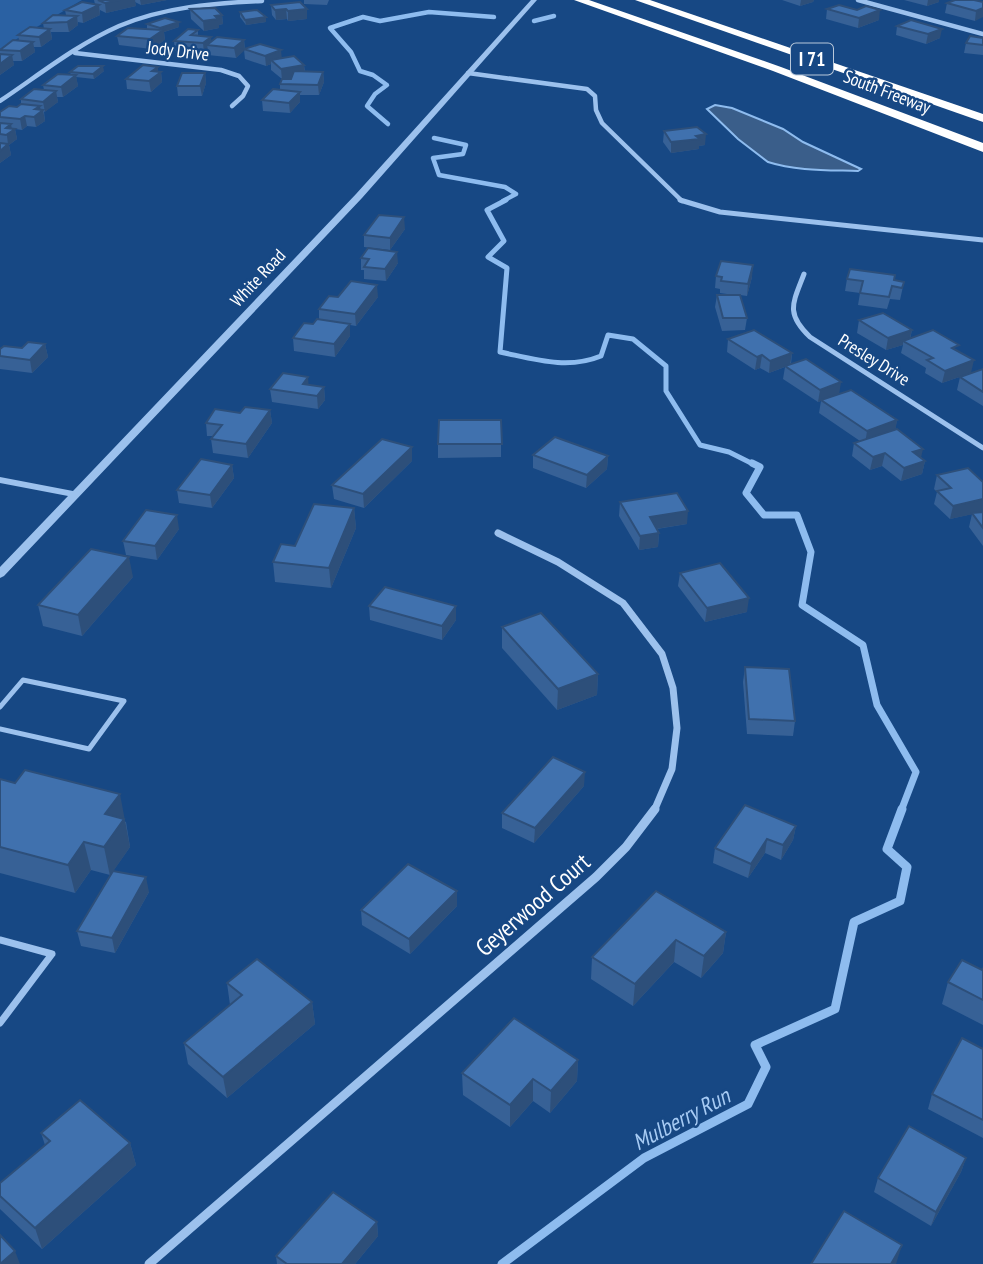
<svg xmlns="http://www.w3.org/2000/svg" width="983" height="1264" viewBox="0 0 983 1264" font-family="'PT Sans Narrow',sans-serif">
  <style>
    .green { fill: #2a61a3 }
    .water { fill: #3a5e8a; stroke: #8ebcef; stroke-width: 2 }
    .lines { fill: none; stroke-linecap: round; stroke-linejoin: round }
    .stream-far3 { stroke: #8ebcef; stroke-width: 4.5 }
    .stream-far2 { stroke: #8ebcef; stroke-width: 5 }
    .stream-far1 { stroke: #8ebcef; stroke-width: 7 }
    .stream { stroke: #8ebcef; stroke-width: 9 }
    .service-far1 { stroke: #9cc1ed; stroke-width: 5 }
    .service { stroke: #9cc1ed; stroke-width: 7 }
    .minor-far3 { stroke: #9cc1ed; stroke-width: 4.5 }
    .minor-far2 { stroke: #9cc1ed; stroke-width: 5 }
    .minor-far1 { stroke: #9cc1ed; stroke-width: 7 }
    .minor { stroke: #9cc1ed; stroke-width: 9 }
    .tertiary { fill: #9cc1ed; fill-rule: evenodd }
    .motorway { fill: #fff; fill-rule: evenodd }
    .wall { fill: #376196 }
    .shaded-wall { fill: #2d4f7a }
    .building { fill: #4071ae; stroke: #2d4f7a; stroke-width: 2 }
    .labels { text-anchor: middle; stroke-width: 5; stroke-linejoin: round; paint-order: stroke }
    .far-street-label { font-size: 18px; fill: #fff; stroke: #174884 }
    .shield { fill: #174884; stroke: #b9c8da; stroke-width: 2 }
    .shield-label { font-size: 19px; font-weight: bold; fill: #fff }
    .water-label { font-size: 23px; font-style: italic; fill: #a7cbf4; stroke: #174884 }
    .near-street-label { font-size: 24px; fill: #fff; stroke: #174884 }
  </style>
  <rect width="100%" height="100%" fill="#174884"/>
  <!-- green -->
  <path class="green" d="M0 0H82L0 49Z"/>
  <!-- water -->
  <path class="water" d="M715 105 732 108 783 129 803 142 861 169 858 171C829 170 796 171 768 162L738 139 707 109Z"/>
  <g class="lines">
    <!-- stream-far3 -->
    <g class="stream-far3">
      <path d="M534 21 554 16"/>
      <path d="M388 124 367 106 375 94 387 85 373 75 360 71 351 52 330 28 363 17 380 21 429 12 494 17"/>
      <path d="M434 138 466 145 463 154 433 158 439 175 505 187 516 194 503 201"/>
    </g>
    <!-- stream-far2 -->
    <path class="stream-far2" d="M506 200 487 210 504 241 488 257 507 268 500 352C534 359 567 370 601 356L608 335 633 339 666 366V391L700 445 729 452 755 465"/>
    <!-- stream-far1 -->
    <path class="stream-far1" d="M752 463 760 467 746 493 764 515H797L811 552 802 605 863 645 877 705 916 772 901 811"/>
    <!-- stream -->
    <path class="stream" d="M502 1264 644 1158 748 1104 766 1067 755 1045 835 1009 854 922 900 901 907 867 887 849 902 809"/>
    <!-- service-far1 -->
    <path class="service-far1" d="M0 707 23 680 124 701 89 749 0 729"/>
    <!-- service -->
    <path class="service" d="M0 940 52 954 0 1023"/>
    <!-- minor-far3 -->
    <g class="minor-far3">
      <path d="M858 0 983 34"/>
      <path d="M75 53 221 70 239 76 248 86 243 96 232 106"/>
      <path d="M468 73 587 89 595 96 596 110 602 123 682 201"/>
      <path d="M0 101C39 75 76 45 119 26 164 7 214 3 262 1"/>
    </g>
    <!-- minor-far2 -->
    <g class="minor-far2">
      <path d="M680 200 720 212 983 240"/>
      <path d="M804 274C793 303 785 313 810 337L983 448"/>
    </g>
    <!-- minor-far1 -->
    <path class="minor-far1" d="M498 533 558 562 623 603 662 654 673 688 677 728 672 769 654 811"/>
    <!-- minor -->
    <path class="minor" d="M149 1264 596 877 626 847 655 809"/>
    <!-- tertiary -->
    <path class="tertiary" d="M531 0H537L362 198 4 576 0 578V567L68 496 0 483V477L73 491 356 194Z"/>
    <!-- motorway -->
    <g class="motorway">
      <path d="M574 0H589L781 67 983 143V152L773 71Z"/>
      <path d="M635 0H650L983 114V122Z"/>
    </g>
  </g>
  <!-- wall -->
  <g class="wall">
    <path d="M94 0H167L141 5 135 2 136 6 106 13 100 10V15L83 23 78 22V25L69 32H51L52 39 41 47H34L35 52 22 61H13L14 65 0 75V49L19 41 18 35 44 29 43 23 66 15 65 10 95 4Z"/>
    <path d="M304 0H329L327 5 304 4Z"/>
    <path d="M782 0H814L813 2 800 6Z"/>
    <path d="M904 0H939V2L927 6Z"/>
    <path d="M300 2 307 19 288 21 287 19 276 20 272 15 271 5Z"/>
    <path d="M983 2 975 21 945 13 947 3Z"/>
    <path d="M190 9 222 15 223 24 219 25V28L204 31 191 19Z"/>
    <path d="M827 9 879 20 858 28 826 19Z"/>
    <path d="M240 12 266 22 246 25 240 17Z"/>
    <path d="M911 20 940 38 926 44 896 35 897 26Z"/>
    <path d="M179 22V27L164 32 165 40 151 49 119 45 117 36 147 29V24Z"/>
    <path d="M198 30V36L211 37V42L244 40 245 49 282 58 304 65 305 72H323L324 82 319 95H300V102L290 113 263 111 262 100 280 90V84L282 79 271 70V64L266 66 245 59 244 50 236 58 208 55V50L204 53 175 51 174 41Z"/>
    <path d="M983 38V55L964 53 966 43Z"/>
    <path d="M104 71 94 79 76 77 78 86 63 97H57L58 102 44 112 45 121 36 127 27 126 22 130 15 129 17 139 9 145 11 155 0 163V112L17 107 21 104V99L44 90 43 85 71 75 70 72Z"/>
    <path d="M158 71 161 72 162 82 151 92 127 89 126 79Z"/>
    <path d="M205 73 206 83 202 96H178L177 86Z"/>
    <path d="M664 131 705 145 699 146V149L671 153 663 142Z"/>
    <path d="M405 229 390 250 364 247V235Z"/>
    <path d="M361 258 398 263 386 281 364 279V270H361Z"/>
    <path d="M716 276 752 277 747 296 740 295 747 318 745 330 722 331 715 307 717 295H734L720 293V289L715 288Z"/>
    <path d="M847 279 904 282 900 300 890 299 887 309 858 305 860 293 845 291Z"/>
    <path d="M338 297H378L356 326 350 325V336L335 357 294 351 293 338 319 319V309Z"/>
    <path d="M859 320 912 330 910 339 958 351 971 373 942 383 925 373 926 368 901 353 903 345 886 350 857 333Z"/>
    <path d="M728 339 792 353 791 364 839 394 897 420 895 430 925 461 922 474 901 481 882 466 870 470 852 456 854 443 860 441 819 413 821 401 818 402 783 379 785 367 769 373 760 368 755 370 727 352Z"/>
    <path d="M45 344 48 357 32 373 0 369V349L22 348Z"/>
    <path d="M983 369V406L957 390 960 377Z"/>
    <path d="M309 385 324 387 325 400 318 409 272 402 270 389Z"/>
    <path d="M270 410 272 423 248 458 213 453 211 439 213 436H207L206 423 240 413Z"/>
    <path d="M501 420V457L438 458V444Z"/>
    <path d="M533 455 608 456 607 469 586 488 533 468Z"/>
    <path d="M412 461 364 508 334 499 332 485Z"/>
    <path d="M232 465 234 478 212 508 179 503 177 490Z"/>
    <path d="M937 475 983 512V546L969 527 972 514 950 519 934 504 937 492 934 489Z"/>
    <path d="M620 502 687 524 657 529 659 533 658 547 639 550 619 516Z"/>
    <path d="M354 508 356 528 331 588 275 582 273 562 295 546Z"/>
    <path d="M179 529 157 560 126 555 123 541Z"/>
    <path d="M680 573 747 612 705 622 678 586Z"/>
    <path d="M133 577 82 636 43 626 38 605Z"/>
    <path d="M369 606H456V620L442 640 370 620Z"/>
    <path d="M502 627 598 674 597 695 557 710 502 648Z"/>
    <path d="M745 667 795 721 793 736 747 734 743 682Z"/>
    <path d="M0 779 126 822 130 847 113 871 149 892 115 953 81 946 77 931 110 875 91 870 75 893 0 873Z"/>
    <path d="M584 786 534 843 502 828V813Z"/>
    <path d="M796 826 793 840 781 860 765 853 748 878 713 863 715 848Z"/>
    <path d="M457 891V906L410 954 362 925 361 910Z"/>
    <path d="M656 891 726 932 723 953 701 978 674 962 633 1006 591 979 592 957Z"/>
    <path d="M983 968V1025L942 1004 948 982 982 970Z"/>
    <path d="M227 983 312 1002 315 1024 227 1098 188 1064 184 1043 230 1005Z"/>
    <path d="M983 1049V1138L928 1109 932 1094Z"/>
    <path d="M578 1060 577 1081 550 1113 533 1101 510 1127 463 1095 462 1073Z"/>
    <path d="M41 1133 130 1143 136 1165 42 1249 0 1209V1183L45 1145Z"/>
    <path d="M966 1158 961 1172 931 1226 874 1192 878 1178Z"/>
    <path d="M377 1222 378 1236 355 1264H277L276 1256Z"/>
  </g>
  <!-- shaded-wall -->
  <g class="shaded-wall">
    <path d="M120 0H135L136 6 106 13 105 3Z"/>
    <path d="M140 0H167L141 5Z"/>
    <path d="M801 0H814L813 2 800 6Z"/>
    <path d="M928 0H939V2L927 6Z"/>
    <path d="M99 5 100 15 83 23 82 13Z"/>
    <path d="M983 8V17L975 21 976 11Z"/>
    <path d="M286 9 287 19 276 20 275 10Z"/>
    <path d="M307 9V19L288 21V11Z"/>
    <path d="M880 10 879 20 858 28 859 18Z"/>
    <path d="M222 15 223 24 219 25V28L204 31 203 21 215 16Z"/>
    <path d="M77 16 78 25 69 32 67 22Z"/>
    <path d="M266 17V22L246 25 245 20Z"/>
    <path d="M179 22V27L164 32 165 40 151 49 150 39 161 32 160 28Z"/>
    <path d="M50 29 52 39 41 47 39 37Z"/>
    <path d="M942 29 940 38 926 44 928 34Z"/>
    <path d="M211 37 212 46 207 45 208 50 204 53 203 43Z"/>
    <path d="M244 40 245 50 236 58 234 48Z"/>
    <path d="M33 42 35 52 22 61 20 51Z"/>
    <path d="M281 50 282 60H271V64L266 66 265 56Z"/>
    <path d="M12 55 14 65 0 75V64Z"/>
    <path d="M304 65 305 76 282 80 281 69Z"/>
    <path d="M103 66 104 71 94 79 93 74Z"/>
    <path d="M158 67V74L161 72 162 82 151 92 149 81 152 71Z"/>
    <path d="M323 72 324 82 319 95 318 85Z"/>
    <path d="M205 73 206 83 202 96 200 86Z"/>
    <path d="M76 75 78 86 63 97 61 87Z"/>
    <path d="M56 91 58 102 45 112 43 102Z"/>
    <path d="M300 92V102L290 113 289 103Z"/>
    <path d="M40 106 41 112 43 110 45 121 36 127 34 117 35 109Z"/>
    <path d="M25 116 27 126 22 130 20 119Z"/>
    <path d="M11 124 12 130 15 129 17 139 9 145 11 155 0 163V151L8 144 6 128Z"/>
    <path d="M706 134 705 145 699 146V149L671 153V142Z"/>
    <path d="M404 217 405 229 390 250V238Z"/>
    <path d="M397 252 398 263 386 281 385 269Z"/>
    <path d="M753 265 752 277 747 296 748 284Z"/>
    <path d="M377 285 378 297 356 326 355 314Z"/>
    <path d="M350 324V336L335 357 334 344Z"/>
    <path d="M912 330 909 342 903 341V345L886 350 888 338Z"/>
    <path d="M45 344 48 357 32 373 30 360Z"/>
    <path d="M792 353 790 365 769 373 770 361Z"/>
    <path d="M762 355 760 368 755 370 757 357Z"/>
    <path d="M974 360 971 373 942 383 945 371Z"/>
    <path d="M308 377 309 390 303 384Z"/>
    <path d="M841 382 839 395 818 402 820 390Z"/>
    <path d="M324 387 325 400 318 409 317 396Z"/>
    <path d="M270 410 272 423 248 458 246 444Z"/>
    <path d="M897 420 895 433 865 444 867 431Z"/>
    <path d="M412 447V461L364 508 363 494Z"/>
    <path d="M923 449 920 462 913 452Z"/>
    <path d="M885 453 882 466 870 470 873 457Z"/>
    <path d="M608 456 607 469 586 488 587 475Z"/>
    <path d="M925 461 922 474 901 481 904 468Z"/>
    <path d="M232 465 234 478 212 508 210 495Z"/>
    <path d="M983 499V512L950 519 953 506Z"/>
    <path d="M354 508 356 528 331 588 329 568Z"/>
    <path d="M688 511 687 524 649 530 650 517Z"/>
    <path d="M177 515 179 529 157 560 155 546Z"/>
    <path d="M659 533 658 547 639 550 640 536Z"/>
    <path d="M129 557 133 577 82 636 78 615Z"/>
    <path d="M749 598 747 612 705 622 707 608Z"/>
    <path d="M456 606V620L442 640V626Z"/>
    <path d="M598 674 597 695 557 710 558 689Z"/>
    <path d="M585 772 584 786 534 843 535 828Z"/>
    <path d="M120 794 130 847 110 876 104 847 105 814Z"/>
    <path d="M796 826 793 840 781 860 783 845Z"/>
    <path d="M767 839 765 853 748 878 751 864Z"/>
    <path d="M84 842 91 870 75 893 68 865Z"/>
    <path d="M146 877 149 892 115 953 112 938Z"/>
    <path d="M457 891V906L410 954 409 939Z"/>
    <path d="M726 932 723 953 701 978 704 956Z"/>
    <path d="M676 940 674 962 633 1006 635 984Z"/>
    <path d="M312 1002 315 1024 227 1098 223 1077Z"/>
    <path d="M578 1060 577 1081 550 1113 551 1091Z"/>
    <path d="M533 1079V1101L510 1127V1105Z"/>
    <path d="M130 1143 136 1165 42 1249 35 1228Z"/>
    <path d="M966 1158 961 1172 931 1226 936 1212Z"/>
    <path d="M377 1222 378 1236 355 1264H342Z"/>
    <path d="M902 1245 896 1264H891Z"/>
    <path d="M15 1251 20 1264H0Z"/>
  </g>
  <!-- building -->
  <g class="building">
    <path d="M98 0H120L105 3Z"/>
    <path d="M955 0H974L983 2V8L976 11 947 3Z"/>
    <path d="M82 2 99 5 82 13 65 10Z"/>
    <path d="M300 2 307 9 288 11 286 9 275 10 271 5Z"/>
    <path d="M839 5 857 10 866 6 880 10 859 18 827 9Z"/>
    <path d="M215 8 222 15 215 16 218 19 203 21 190 9Z"/>
    <path d="M257 10 266 17 245 20 240 12Z"/>
    <path d="M53 15 77 16 67 22 43 23Z"/>
    <path d="M165 18 179 22 160 28 147 24Z"/>
    <path d="M911 20 942 29 928 34 897 26Z"/>
    <path d="M30 27 50 29 39 37 18 35Z"/>
    <path d="M128 28 163 30 150 39 117 36Z"/>
    <path d="M188 29 198 30 191 35 211 37 203 43 174 41Z"/>
    <path d="M970 36 983 38V45L966 43Z"/>
    <path d="M217 37 244 40 234 48 207 45Z"/>
    <path d="M13 40 33 42 20 51 0 50Z"/>
    <path d="M260 44 281 50 265 56 244 49Z"/>
    <path d="M0 54 12 55 0 64Z"/>
    <path d="M294 56 304 65 281 69 271 60Z"/>
    <path d="M143 65 158 67 152 71 161 72 149 81 126 79Z"/>
    <path d="M78 66H103L93 74 70 72Z"/>
    <path d="M294 71 323 72 318 85 280 84 282 79H291Z"/>
    <path d="M182 73H205L200 86H177Z"/>
    <path d="M58 74 76 75 61 87 43 85Z"/>
    <path d="M34 89 56 91 43 102 21 99Z"/>
    <path d="M273 89 300 92 289 103 262 100Z"/>
    <path d="M21 104 40 106 35 109 43 110 34 117 25 116 20 119 0 117V112L9 106 17 107Z"/>
    <path d="M0 123 11 124 6 128 15 129 6 135 0 134Z"/>
    <path d="M697 127 706 134 696 136 700 139 671 142 664 131Z"/>
    <path d="M0 143 8 144 0 151Z"/>
    <path d="M379 215 404 217 390 238 364 235Z"/>
    <path d="M368 248 397 252 385 269 364 267 369 259 361 258Z"/>
    <path d="M721 261 753 265 748 284 721 281 722 277 716 276Z"/>
    <path d="M850 269 895 275 894 280 904 282 902 288 892 286 889 297 860 293 863 281 847 279Z"/>
    <path d="M351 281 377 285 355 314 319 309 329 296 338 297Z"/>
    <path d="M717 295H740L747 318H723Z"/>
    <path d="M883 313 912 330 888 338 859 320Z"/>
    <path d="M317 319 350 324 334 344 293 338 304 323 313 324Z"/>
    <path d="M754 330 792 353 770 361 762 355 757 357 728 339Z"/>
    <path d="M933 330 959 345 952 348 974 360 945 371 927 360 933 358 903 341Z"/>
    <path d="M28 342 45 344 30 360 0 356V349L4 346 22 348Z"/>
    <path d="M806 359 841 382 820 390 785 366Z"/>
    <path d="M983 369V392L960 377Z"/>
    <path d="M283 373 308 377 303 384 324 387 317 396 270 389Z"/>
    <path d="M851 390 897 420 867 431 821 400Z"/>
    <path d="M245 407 270 410 246 444 211 439 222 425 206 423 215 409 240 413Z"/>
    <path d="M439 420H501L502 444H438Z"/>
    <path d="M897 429 923 449 913 452 925 461 904 468 885 453 873 457 854 443Z"/>
    <path d="M555 437 608 456 587 475 533 455Z"/>
    <path d="M382 439 412 447 363 494 332 485Z"/>
    <path d="M201 459 232 465 210 495 177 490Z"/>
    <path d="M968 468 983 482V499L953 506 937 491 951 488 937 475Z"/>
    <path d="M677 493 688 511 650 517 659 533 640 536 620 502Z"/>
    <path d="M314 504 354 508 329 568 273 562 281 544 295 546Z"/>
    <path d="M146 510 177 515 155 546 123 541Z"/>
    <path d="M983 512V528L972 513Z"/>
    <path d="M91 549 129 557 78 615 38 605Z"/>
    <path d="M720 563 749 598 707 608 680 573Z"/>
    <path d="M385 587 456 606 442 626 369 606Z"/>
    <path d="M541 613 598 674 558 689 502 627Z"/>
    <path d="M745 667 789 669 795 721 749 719Z"/>
    <path d="M553 757 585 772 535 828 502 813Z"/>
    <path d="M25 770 120 794 105 814 124 819 104 847 84 842 68 865 0 847V779L15 783Z"/>
    <path d="M745 805 796 826 783 845 767 839 751 864 715 848Z"/>
    <path d="M408 864 457 891 409 939 361 910Z"/>
    <path d="M113 871 146 877 112 938 77 931Z"/>
    <path d="M656 891 726 932 704 956 676 940 635 984 592 957Z"/>
    <path d="M257 959 312 1002 223 1077 184 1043 242 995 227 983Z"/>
    <path d="M962 960 982 970 983 968V1000L948 982Z"/>
    <path d="M514 1018 578 1060 551 1091 533 1079 510 1105 462 1073Z"/>
    <path d="M962 1038 983 1049V1120L932 1094Z"/>
    <path d="M80 1100 130 1143 35 1228 0 1196V1183L50 1141 41 1133Z"/>
    <path d="M909 1126 966 1158 936 1212 878 1178Z"/>
    <path d="M333 1192 377 1222 342 1264H287L276 1256Z"/>
    <path d="M844 1211 902 1245 891 1264H811Z"/>
    <path d="M0 1235 15 1251 0 1264Z"/>
  </g>
  <g class="labels">
    <!-- far-street labels -->
    <g class="far-street-label">
      <text transform="translate(178 51) rotate(7)" y="6">Jody Drive</text>
      <text transform="translate(887 92) rotate(21)" y="6">South Freeway</text>
      <text transform="translate(258 278) rotate(-47)" y="6">White Road</text>
      <text transform="translate(874 360) rotate(32)" y="6">Presley Drive</text>
    </g>
    <!-- shield labels -->
    <rect class="shield" x="791" y="43.5" width="42" height="31" rx="5"/>
    <g class="shield-label">
      <text x="812" y="66">I 71</text>
    </g>
    <!-- water labels -->
    <g class="water-label">
      <text transform="translate(681 1119) rotate(-28)" y="8">Mulberry Run</text>
    </g>
    <!-- near-street labels -->
    <g class="near-street-label">
      <text transform="translate(533 905) rotate(-41)" y="8">Geyerwood Court</text>
    </g>
  </g>
</svg>
